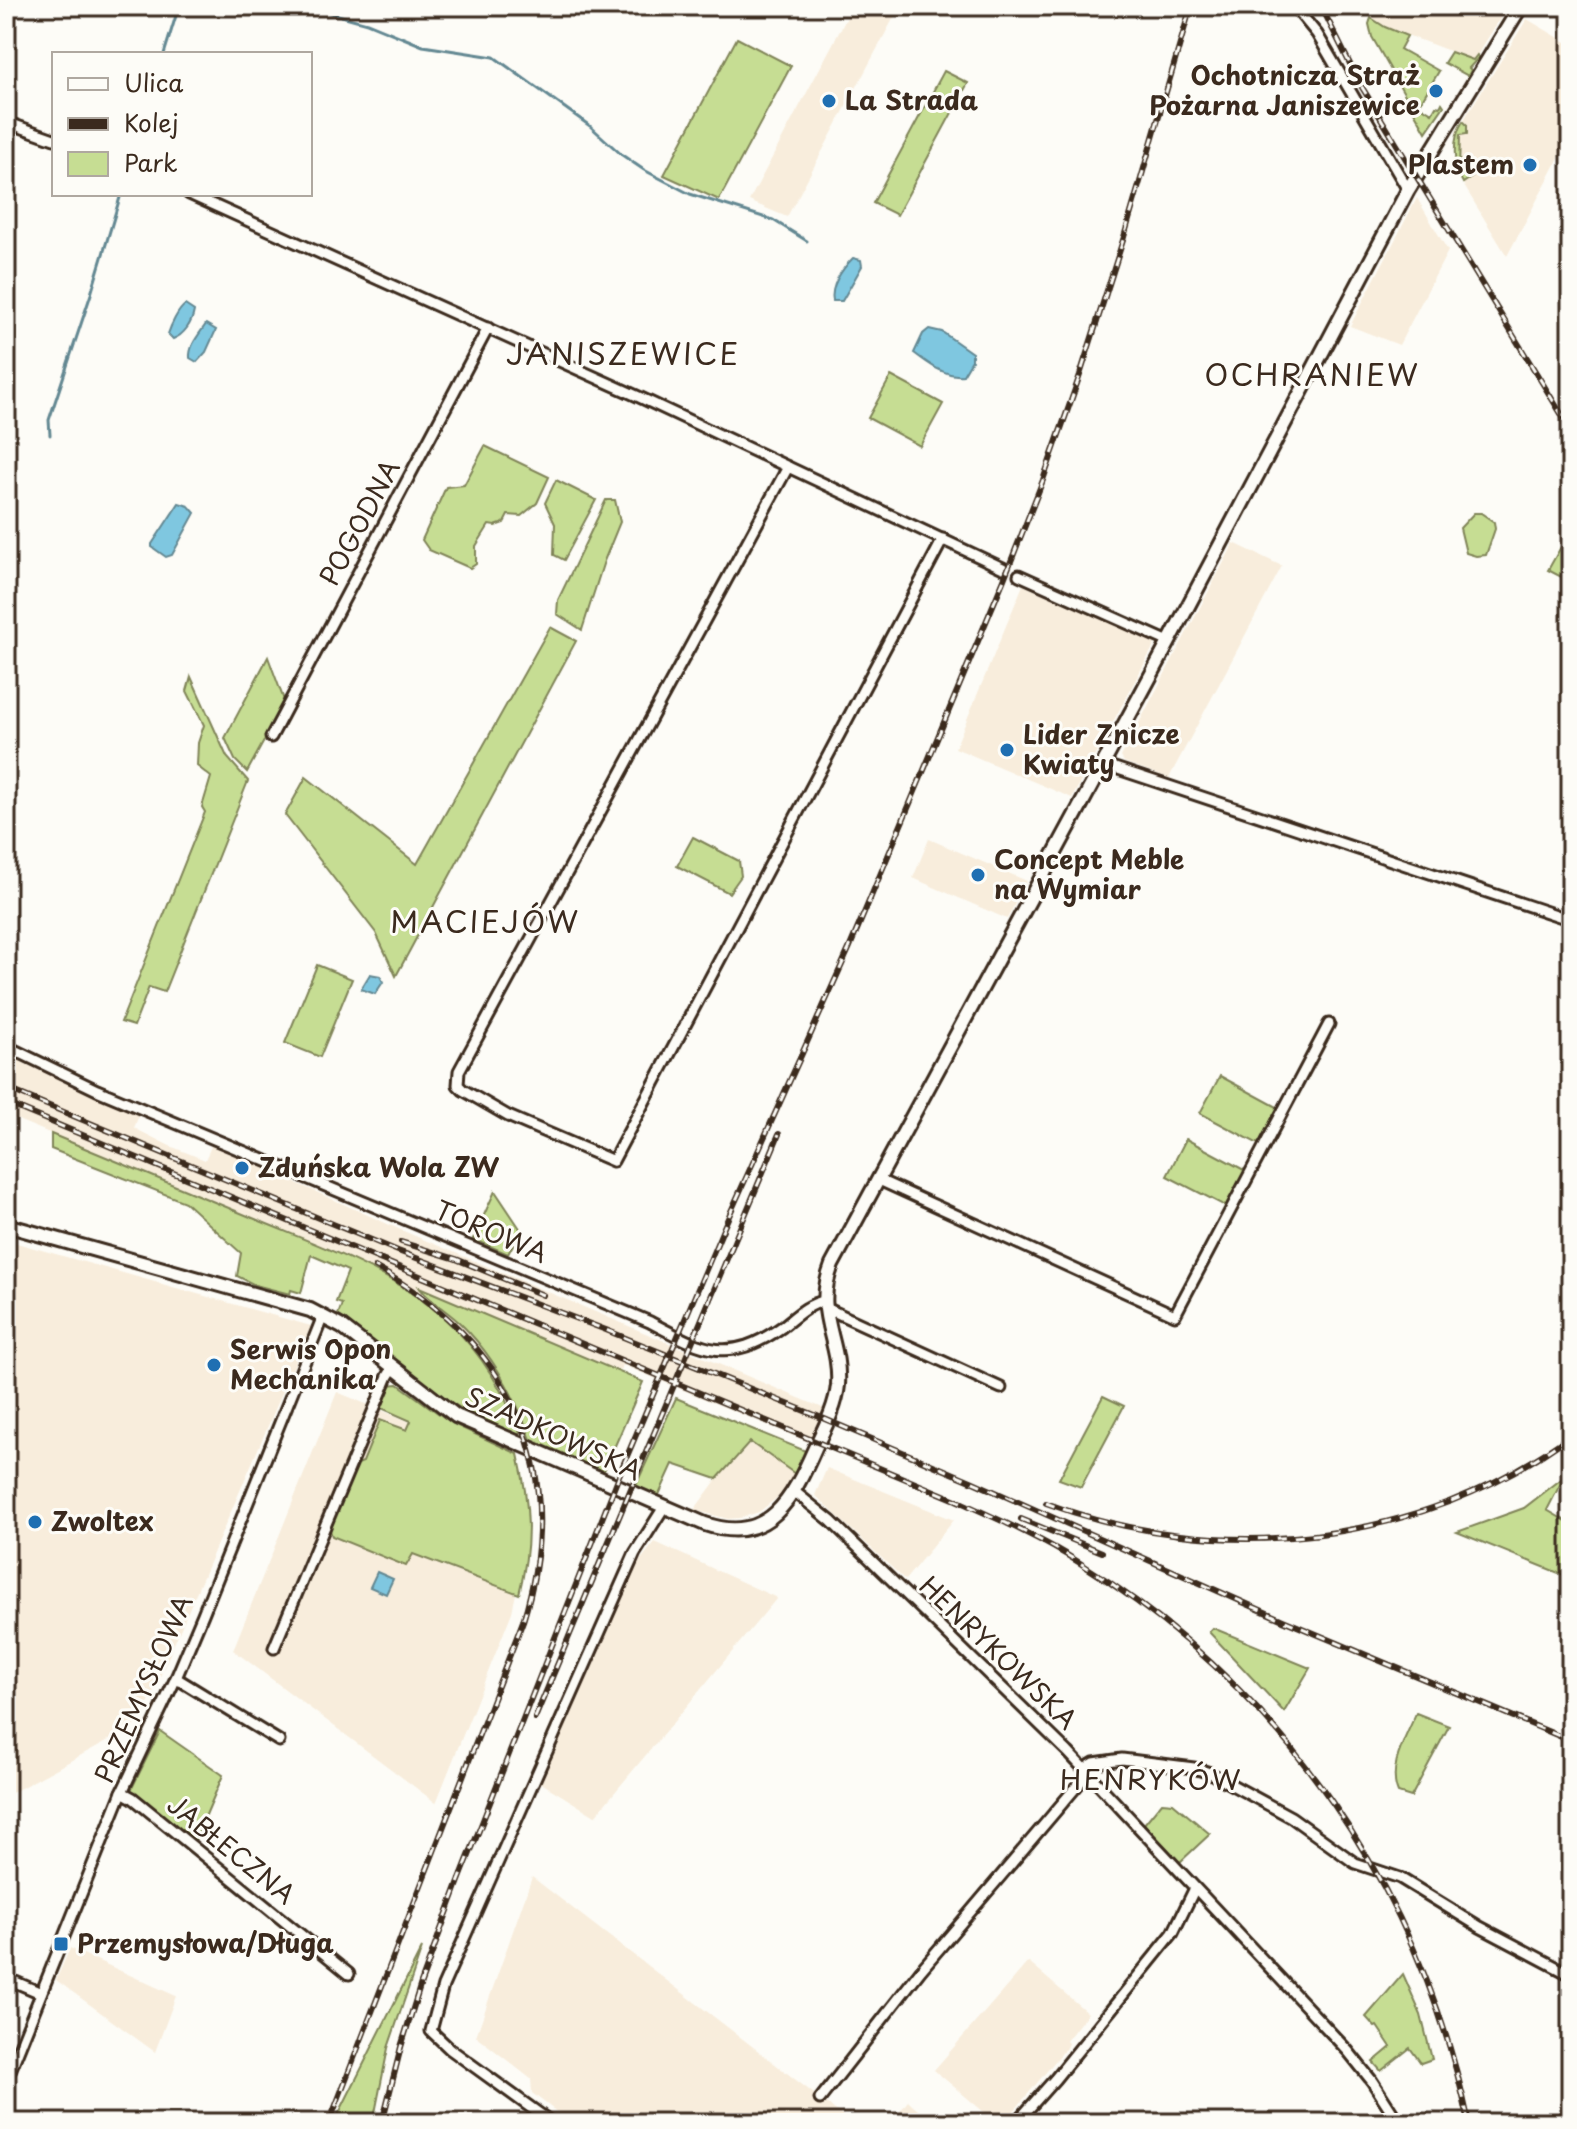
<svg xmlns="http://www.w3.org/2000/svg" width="1577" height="2129" viewBox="0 0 1577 2129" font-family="'Playpen Sans',sans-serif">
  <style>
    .built { fill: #f8eddc }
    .green { fill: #c6dd93; stroke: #808458; stroke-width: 2 }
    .water { fill: #7fc7e0; stroke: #648892; stroke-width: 2 }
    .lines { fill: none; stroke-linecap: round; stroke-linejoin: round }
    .stream { stroke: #648892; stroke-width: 3 }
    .street-casing { stroke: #3b2a1e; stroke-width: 15 }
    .secondary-casing { stroke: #3b2a1e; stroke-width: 18 }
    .street { stroke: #fdfcf7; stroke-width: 9 }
    .secondary { stroke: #fdfcf7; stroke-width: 12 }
    .rail-casing { stroke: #3b2a1e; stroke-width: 6 }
    .rail { stroke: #fdfcf7; stroke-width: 3; stroke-dasharray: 9; stroke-linecap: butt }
    .poi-dot { fill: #1f6fb2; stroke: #fdfcf7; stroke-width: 3 }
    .labels { text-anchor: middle; stroke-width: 6; stroke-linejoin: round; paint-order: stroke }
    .poi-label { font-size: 26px; font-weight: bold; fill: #3b2a1e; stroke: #fdfcf7; text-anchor: start }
    .street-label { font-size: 26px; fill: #3b2a1e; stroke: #fdfcf7 }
    .neighbourhood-label { font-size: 28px; letter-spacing: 2px; fill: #3b2a1e; stroke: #fdfcf7 }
    .quarter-label { font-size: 30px; letter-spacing: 2px; fill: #3b2a1e; stroke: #fdfcf7 }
  </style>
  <rect width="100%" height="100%" fill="#fdfcf7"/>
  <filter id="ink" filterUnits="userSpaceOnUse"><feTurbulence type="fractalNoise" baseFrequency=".0125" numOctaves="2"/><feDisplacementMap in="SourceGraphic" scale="16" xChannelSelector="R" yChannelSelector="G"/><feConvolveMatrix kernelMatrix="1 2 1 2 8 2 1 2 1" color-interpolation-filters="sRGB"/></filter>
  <g filter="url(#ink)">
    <!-- built -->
    <g class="built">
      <path d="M853 6H900L787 217 749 201Z"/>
      <path d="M1367 6H1508L1474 60 1385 27 1371 18Z"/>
      <path d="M1527 19 1571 45V136L1507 256 1455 171 1456 132Z"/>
      <path d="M1417 198 1448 251 1399 345 1350 326Z"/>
      <path d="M1234 543 1282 566 1169 778 1124 762 1121 757Z"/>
      <path d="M1023 585 1156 642 1072 798 955 748Z"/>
      <path d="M929 839 1027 881 1007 919 913 878Z"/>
      <path d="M6 1055 139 1115 134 1128 170 1146 205 1160 213 1142 273 1167 272 1172 401 1230 825 1409 811 1443 623 1365 620 1371 436 1302 464 1327 497 1367 513 1395 532 1442 522 1438 498 1385 481 1358 458 1332 431 1307 397 1284 333 1251 6 1115Z"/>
      <path d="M6 1240 311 1326 140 1723 6 1796Z"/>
      <path d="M337 1392 519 1467 522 1566 512 1612 436 1803 233 1650Z"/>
      <path d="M750 1442 798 1476 788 1489 759 1512 740 1518 728 1519 694 1510 717 1479Z"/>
      <path d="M827 1468 954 1520 905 1580 815 1495Z"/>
      <path d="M655 1542 777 1598 595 1816 538 1781 631 1572Z"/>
      <path d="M532 1877 852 2123H571L532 2093 531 2079 476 2036Z"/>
      <path d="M70 1948 176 1996 155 2052 56 1980Z"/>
      <path d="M1028 1962 1088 2013 1066 2041 1068 2043 1066 2048 1004 2123H997L934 2070Z"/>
      <path d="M908 2101 912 2105 934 2123H891Z"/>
    </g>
    <!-- green -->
    <g class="green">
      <path d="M1371 18 1385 27 1407 36 1400 49 1439 71 1419 105 1432 113 1436 106 1440 107 1442 103 1444 106 1426 132 1372 37 1369 24Z"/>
      <path d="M737 38 791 66 719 200 664 175Z"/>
      <path d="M1451 52 1473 60 1477 55 1479 57 1469 68 1471 70 1468 76 1444 63Z"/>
      <path d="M944 71 968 83 897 215 873 203Z"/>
      <path d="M1463 121 1467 125V134L1460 135 1459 170 1481 171 1463 183C1452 165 1452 138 1463 121Z"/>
      <path d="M891 376 943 404 920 446 868 418Z"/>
      <path d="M485 446 549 477 537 503 521 516 508 515 504 523 495 526 489 525 476 546V564L470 568 429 550 422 540 446 487 464 485Z"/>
      <path d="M556 480 596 500 564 560 554 555 555 524 545 503Z"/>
      <path d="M606 500H615L620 522 604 561 582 630 557 614 558 600Z"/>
      <path d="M1474 513H1481L1494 522 1495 529 1486 555 1476 556 1466 553 1460 528Z"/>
      <path d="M1571 529V577L1569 581 1548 570Z"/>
      <path d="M550 627 576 641 396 976 376 933 285 815 306 777 417 864Z"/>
      <path d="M268 657 285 703 247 772 235 760 225 738Z"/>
      <path d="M191 677 227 757 248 781 164 992 149 987 134 1026 121 1022 205 812 202 807 211 777 197 766 198 743 204 725 187 691Z"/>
      <path d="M693 837 739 861 741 876 729 893 677 866Z"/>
      <path d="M317 965 352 979 320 1057 285 1043Z"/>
      <path d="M1220 1076 1279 1108 1260 1145 1200 1113Z"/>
      <path d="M51 1134C121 1163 190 1192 260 1221 325 1248 395 1272 447 1321 483 1354 505 1393 522 1438L484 1422 444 1398 338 1315 342 1304 336 1302 348 1271 311 1255 301 1293 291 1290 290 1294 255 1285 237 1276 241 1253 185 1202 51 1149Z"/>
      <path d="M1186 1139 1246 1171 1227 1207 1167 1176Z"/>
      <path d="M495 1191 521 1230 508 1254 473 1239Z"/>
      <path d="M419 1287 643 1382 603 1473 532 1442C516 1398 495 1357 461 1324 449 1312 427 1299 419 1287Z"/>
      <path d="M398 1384 453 1424 518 1454C530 1506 532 1543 519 1594L413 1554 406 1566 332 1536 330 1530 353 1466 363 1462 380 1420 407 1430 411 1421 379 1407 388 1385Z"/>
      <path d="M1103 1396 1124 1406 1081 1487 1059 1479Z"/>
      <path d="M676 1398 808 1452 798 1476 750 1442 717 1479 673 1464 658 1497 635 1487Z"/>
      <path d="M1564 1477 1547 1510 1571 1524V1578L1457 1532 1524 1508Z"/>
      <path d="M1213 1628 1310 1668 1284 1712 1209 1632Z"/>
      <path d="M1416 1713 1449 1726 1411 1797 1398 1793C1387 1767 1406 1738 1416 1713Z"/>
      <path d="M160 1731 223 1775 194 1843 131 1790Z"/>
      <path d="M1162 1802 1173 1803 1210 1834 1180 1862 1144 1824Z"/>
      <path d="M422 1948 388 2048 373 2123H334Z"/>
      <path d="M1403 1974 1421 2015 1432 2059 1421 2063 1410 2048 1381 2071 1373 2062 1391 2047 1377 2026 1375 2027 1366 2017Z"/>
    </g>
    <!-- water -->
    <g class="water">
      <path d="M853 258 861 260 862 266 842 301H833C830 286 842 269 853 258Z"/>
      <path d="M185 305 194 311C192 323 184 335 173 339L168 334C171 325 178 310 185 305Z"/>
      <path d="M206 324 216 330 206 352 197 362 190 358C189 345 199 335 206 324Z"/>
      <path d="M929 329 942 332 972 353V360L963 375C945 377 927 363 914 353L923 334Z"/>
      <path d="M179 503 189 506 195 513 172 555 166 557 152 547V544Z"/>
      <path d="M370 974 380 976 383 982 375 994 361 989Z"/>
      <path d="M377 1572 393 1579 386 1594 370 1587Z"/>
    </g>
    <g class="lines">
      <!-- stream -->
      <g class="stream">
        <path d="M305 6 367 23 423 46 494 57 590 126 622 155 644 170 690 194 773 220 807 241"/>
        <path d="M164 54 179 6"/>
        <path d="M50 435 49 420 91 294 121 194"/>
      </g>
      <!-- street casing -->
      <g class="street-casing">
        <g id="street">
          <path d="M1294 6 1317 34 1408 190"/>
          <path d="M6 122 54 139"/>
          <path d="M189 194 637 396 1003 568"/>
          <path d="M788 467 459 1071 458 1085 463 1090 508 1116 613 1161 943 539"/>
          <path d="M1019 575 1169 642"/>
          <path d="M271 737 488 328"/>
          <path d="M1103 764 1571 920"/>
          <path d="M6 1046 97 1090 650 1322C703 1350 728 1365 782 1327 795 1317 808 1304 824 1301"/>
          <path d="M879 1180 1175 1315 1329 1024"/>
          <path d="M824 1307 1001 1388"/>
          <path d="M795 1492 831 1521 1068 1752 1348 2051 1372 2081 1399 2123"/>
          <path d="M274 1648 388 1376 393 1368"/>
          <path d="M176 1678 279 1741"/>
          <path d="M1084 1769 1094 1763 1122 1759 1194 1768 1210 1773 1291 1817 1355 1863 1400 1878 1480 1927 1571 1975"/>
          <path d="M122 1792 133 1798 349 1974"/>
          <path d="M6 1978 41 1993"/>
          <path d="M6 2081 122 1792 176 1678 203 1614 323 1316"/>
          <path d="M820 2099 921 1970 1088 1773"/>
          <path d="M552 2123 450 2049 431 2031 443 1986 635 1553 664 1507"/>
          <path d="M1016 2123 1055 2079 1173 1933 1195 1888"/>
        </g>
      </g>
      <!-- secondary casing -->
      <g class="secondary-casing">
        <path id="secondary" d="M6 1225 310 1310 342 1327 456 1416 705 1524C769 1546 793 1498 815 1448 824 1429 836 1407 838 1385 841 1340 813 1313 832 1265L1169 642 1408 190 1521 6"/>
      </g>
      <!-- street -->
      <use href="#street" class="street"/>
      <!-- secondary -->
      <use href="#secondary" class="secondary"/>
      <!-- rail casing -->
      <g class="rail-casing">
        <g id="rail">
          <path d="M1321 6 1360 84 1571 430"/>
          <path d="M6 1088 398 1251 606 1330 827 1420 971 1481 1283 1620 1571 1741"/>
          <path d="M6 1103 956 1500C998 1519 1041 1538 1080 1563 1285 1691 1419 1888 1469 2123"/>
          <path d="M401 1242 456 1259 543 1295"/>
          <path d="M1046 1503C1219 1567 1421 1546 1571 1435"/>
          <path d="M1021 1519 1102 1552"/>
          <path d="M535 1718 779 1134"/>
          <path d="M329 2123 523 1621C570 1469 512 1343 375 1267"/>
          <path d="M382 2123 401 2047 421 1983 459 1881 622 1468 724 1227 849 949 1004 579 1043 480 1080 375 1124 237 1191 6"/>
        </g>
      </g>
      <!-- rail -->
      <use href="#rail" class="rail"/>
    </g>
  </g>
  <!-- markers -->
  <g class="poi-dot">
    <circle cx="1436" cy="91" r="8"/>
    <circle cx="829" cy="101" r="8"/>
    <circle cx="1530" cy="165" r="8"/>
    <circle cx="1007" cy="750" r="8"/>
    <circle cx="978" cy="875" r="8"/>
    <circle cx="242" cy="1168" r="8"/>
    <circle cx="214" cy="1365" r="8"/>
    <circle cx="35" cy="1522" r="8"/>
    <rect x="53" y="1936" width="16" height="16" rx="4"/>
  </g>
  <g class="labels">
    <!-- poi labels -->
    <g class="poi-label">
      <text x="1420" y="85" text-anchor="end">Ochotnicza Straż<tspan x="1420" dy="30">Pożarna Janiszewice</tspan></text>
      <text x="845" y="110">La Strada</text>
      <text x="1514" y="174" text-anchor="end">Plastem</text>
      <text x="1023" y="744">Lider Znicze<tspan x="1023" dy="30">Kwiaty</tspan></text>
      <text x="994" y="869">Concept Meble<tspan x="994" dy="30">na Wymiar</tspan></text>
      <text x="258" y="1177">Zduńska Wola ZW</text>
      <text x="230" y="1359">Serwis Opon<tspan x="230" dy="30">Mechanika</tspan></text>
      <text x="51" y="1531">Zwoltex</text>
      <text x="77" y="1953">Przemysłowa/Długa</text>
    </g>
    <!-- street labels -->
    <g class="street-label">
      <text transform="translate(360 523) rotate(-62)" y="9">POGODNA</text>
      <text transform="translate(491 1232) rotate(23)" y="9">TOROWA</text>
      <text transform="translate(553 1434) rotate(24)" y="9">SZADKOWSKA</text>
      <text transform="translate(998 1653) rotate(44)" y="9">HENRYKOWSKA</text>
      <text transform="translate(144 1689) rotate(-66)" y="9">PRZEMYSŁOWA</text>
      <text transform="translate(231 1850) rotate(39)" y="9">JABŁECZNA</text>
    </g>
    <!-- neighbourhood labels -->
    <g class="neighbourhood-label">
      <text x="1151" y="1790">HENRYKÓW</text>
    </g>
    <!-- quarter labels -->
    <g class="quarter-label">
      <text x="623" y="365">JANISZEWICE</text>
      <text x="1312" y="386">OCHRANIEW</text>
      <text x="485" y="933">MACIEJÓW</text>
    </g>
  </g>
  <!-- margin -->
  <rect width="1577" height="2129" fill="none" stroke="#fdfcf7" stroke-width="32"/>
  <rect x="16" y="16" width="1545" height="2097" fill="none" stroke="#3b2a1e" stroke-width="3" filter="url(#ink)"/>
  <!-- legend -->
  <rect x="52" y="52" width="260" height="144" fill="#fdfcf7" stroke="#afa8a0" stroke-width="2"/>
  <rect x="68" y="78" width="40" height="12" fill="#fdfcf7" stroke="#afa8a0" stroke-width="2"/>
  <text x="124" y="92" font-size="24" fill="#3b2a1e">Ulica</text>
  <rect x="68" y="118" width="40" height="12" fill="#3b2a1e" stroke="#afa8a0" stroke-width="2"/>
  <text x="124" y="132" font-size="24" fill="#3b2a1e">Kolej</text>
  <rect x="68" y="152" width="40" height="24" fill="#c6dd93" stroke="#afa8a0" stroke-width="2"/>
  <text x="124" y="172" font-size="24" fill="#3b2a1e">Park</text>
</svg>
